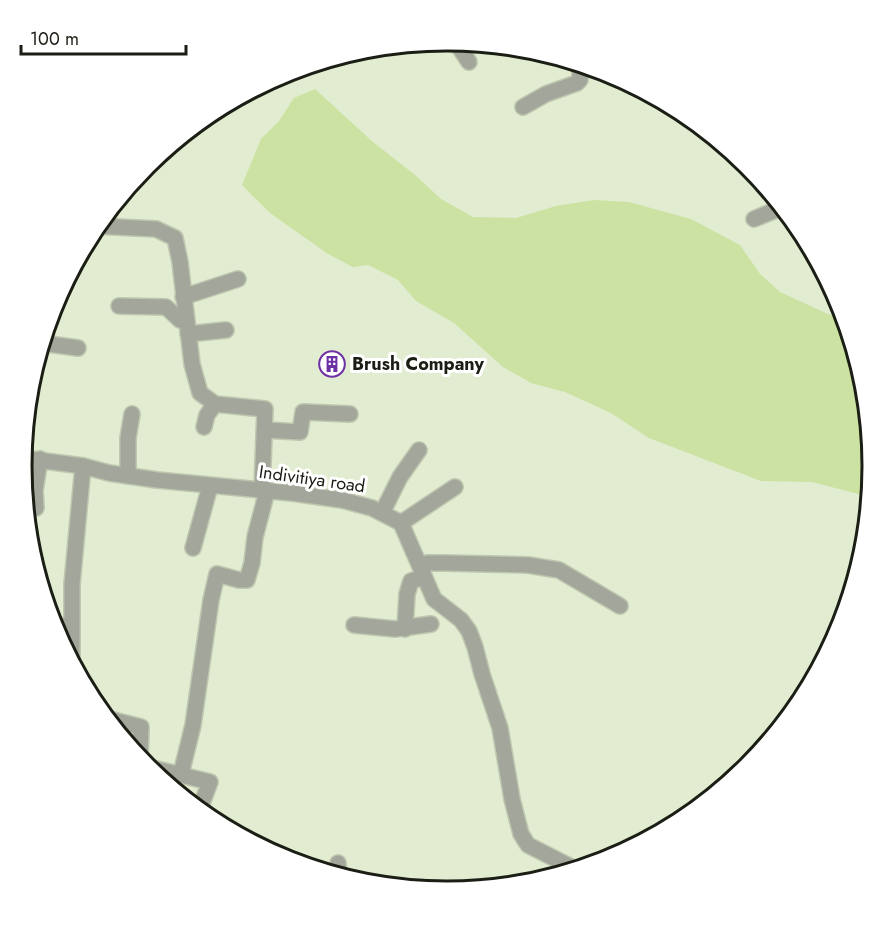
<svg xmlns="http://www.w3.org/2000/svg" width="894" height="933" viewBox="0 0 894 933" font-family="Jost,sans-serif">
  <style>
    .green { fill: #cbe2a2 }
    .lines { fill: none; stroke-linecap: round; stroke-linejoin: round }
    .minor-casing { stroke: #bec7af; stroke-width: 18 }
    .minor { stroke: #a2a69b; stroke-width: 15 }
    .labels { text-anchor: middle; stroke-width: 6; stroke-linejoin: round; paint-order: stroke }
    .poi-label { font-size: 18px; font-weight: bold; fill: #1b1e14; stroke: #fff; text-anchor: start }
    .street-label { font-size: 18px; fill: #1b1e14; stroke: #fff }
    .rim { fill: none; stroke: #1b1e14; stroke-width: 3 }
  </style>
  <rect width="100%" height="100%" fill="#e2ecd1"/>
  <!-- green -->
  <path class="green" d="M315 89 373 142 415 175 441 199 473 217 516 218 556 206 594 200 629 202 691 219 740 245 760 274 780 292 828 314 845 318 865 384 873 467 870 497 812 482 761 481 649 438 611 413 565 392 531 383 503 367 454 323 416 301 398 280 368 265 353 267 328 254 270 213 242 185 261 139 279 121 294 98Z"/>
  <g class="lines">
    <!-- minor casing -->
    <g class="minor-casing">
      <g id="minor">
        <path d="M455 41 469 62"/>
        <path d="M523 107 546 94 577 83 580 80V64"/>
        <path d="M754 219 783 207"/>
        <path d="M96 226 156 229 175 238 180 262 192 364 200 393 215 404 265 409 262 490"/>
        <path d="M183 297 238 279"/>
        <path d="M119 306 166 307 180 320 186 322"/>
        <path d="M188 334 226 330"/>
        <path d="M41 343 78 348"/>
        <path d="M204 427 207 415 215 404"/>
        <path d="M265 430 300 432 303 412 350 414"/>
        <path d="M22 458 83 466 109 473 157 480 292 493 342 500 372 508 401 523 434 599 461 620 469 631 475 647 482 674 500 728 512 799 521 834 528 845 577 870"/>
        <path d="M128 476V438L132 414"/>
        <path d="M36 508 35 490 40 459"/>
        <path d="M382 513 400 477 419 450"/>
        <path d="M401 523 455 487"/>
        <path d="M193 548 210 486"/>
        <path d="M421 568 427 563H445L528 565 559 570 620 606"/>
        <path d="M52 624 71 627"/>
        <path d="M354 625 395 629 431 624"/>
        <path d="M405 629 407 594 411 581 424 577"/>
        <path d="M72 664V584L83 466"/>
        <path d="M105 718 141 727 140 761"/>
        <path d="M144 766 210 782 199 811"/>
        <path d="M181 774 193 725 211 600 217 574 239 580H247L252 563 255 537 267 491"/>
        <path d="M338 863 339 877"/>
      </g>
    </g>
    <!-- minor -->
    <use href="#minor" class="minor"/>
  </g>
  <!-- icons -->
  <defs>
    <g id="building-ring" transform="scale(1.35)"><circle r="9.5" fill="#fff" stroke="#6d2fa4" stroke-width="1.5"/><path d="M-4-6H4V6H1V3H-1V6H-4ZM-2.5-4.3h1.7v1.8h-1.7ZM.8-4.3h1.7v1.8H.8ZM-2.5-1h1.7V.8h-1.7ZM.8-1h1.7V.8H.8Z" fill="#6d2fa4"/></g>
  </defs>
  <g fill-rule="evenodd">
    <use href="#building-ring" x="332" y="364"/>
  </g>
  <g class="labels">
    <!-- poi labels -->
    <g class="poi-label">
      <text x="352" y="370">Brush Company</text>
    </g>
    <!-- street labels -->
    <g class="street-label">
      <text transform="translate(312 479) rotate(8)" y="6">Indivitiya road</text>
    </g>
  </g>
  <!-- crop -->
  <path d="M0 0H894V933H0ZM32 466a415 415 0 1 1 830 0a415 415 0 1 1-830 0Z" fill="#fff" fill-rule="evenodd"/>
  <path class="rim" d="M32 466a415 415 0 1 1 830 0a415 415 0 1 1-830 0Z"/>
  <!-- scale -->
  <path d="M21 45v9h165v-9" fill="none" stroke="#1b1e14" stroke-width="3"/>
  <text x="30" y="45" font-size="18" fill="#1b1e14" stroke="#ffffff" stroke-width="4.5" paint-order="stroke">100 m</text>
</svg>
